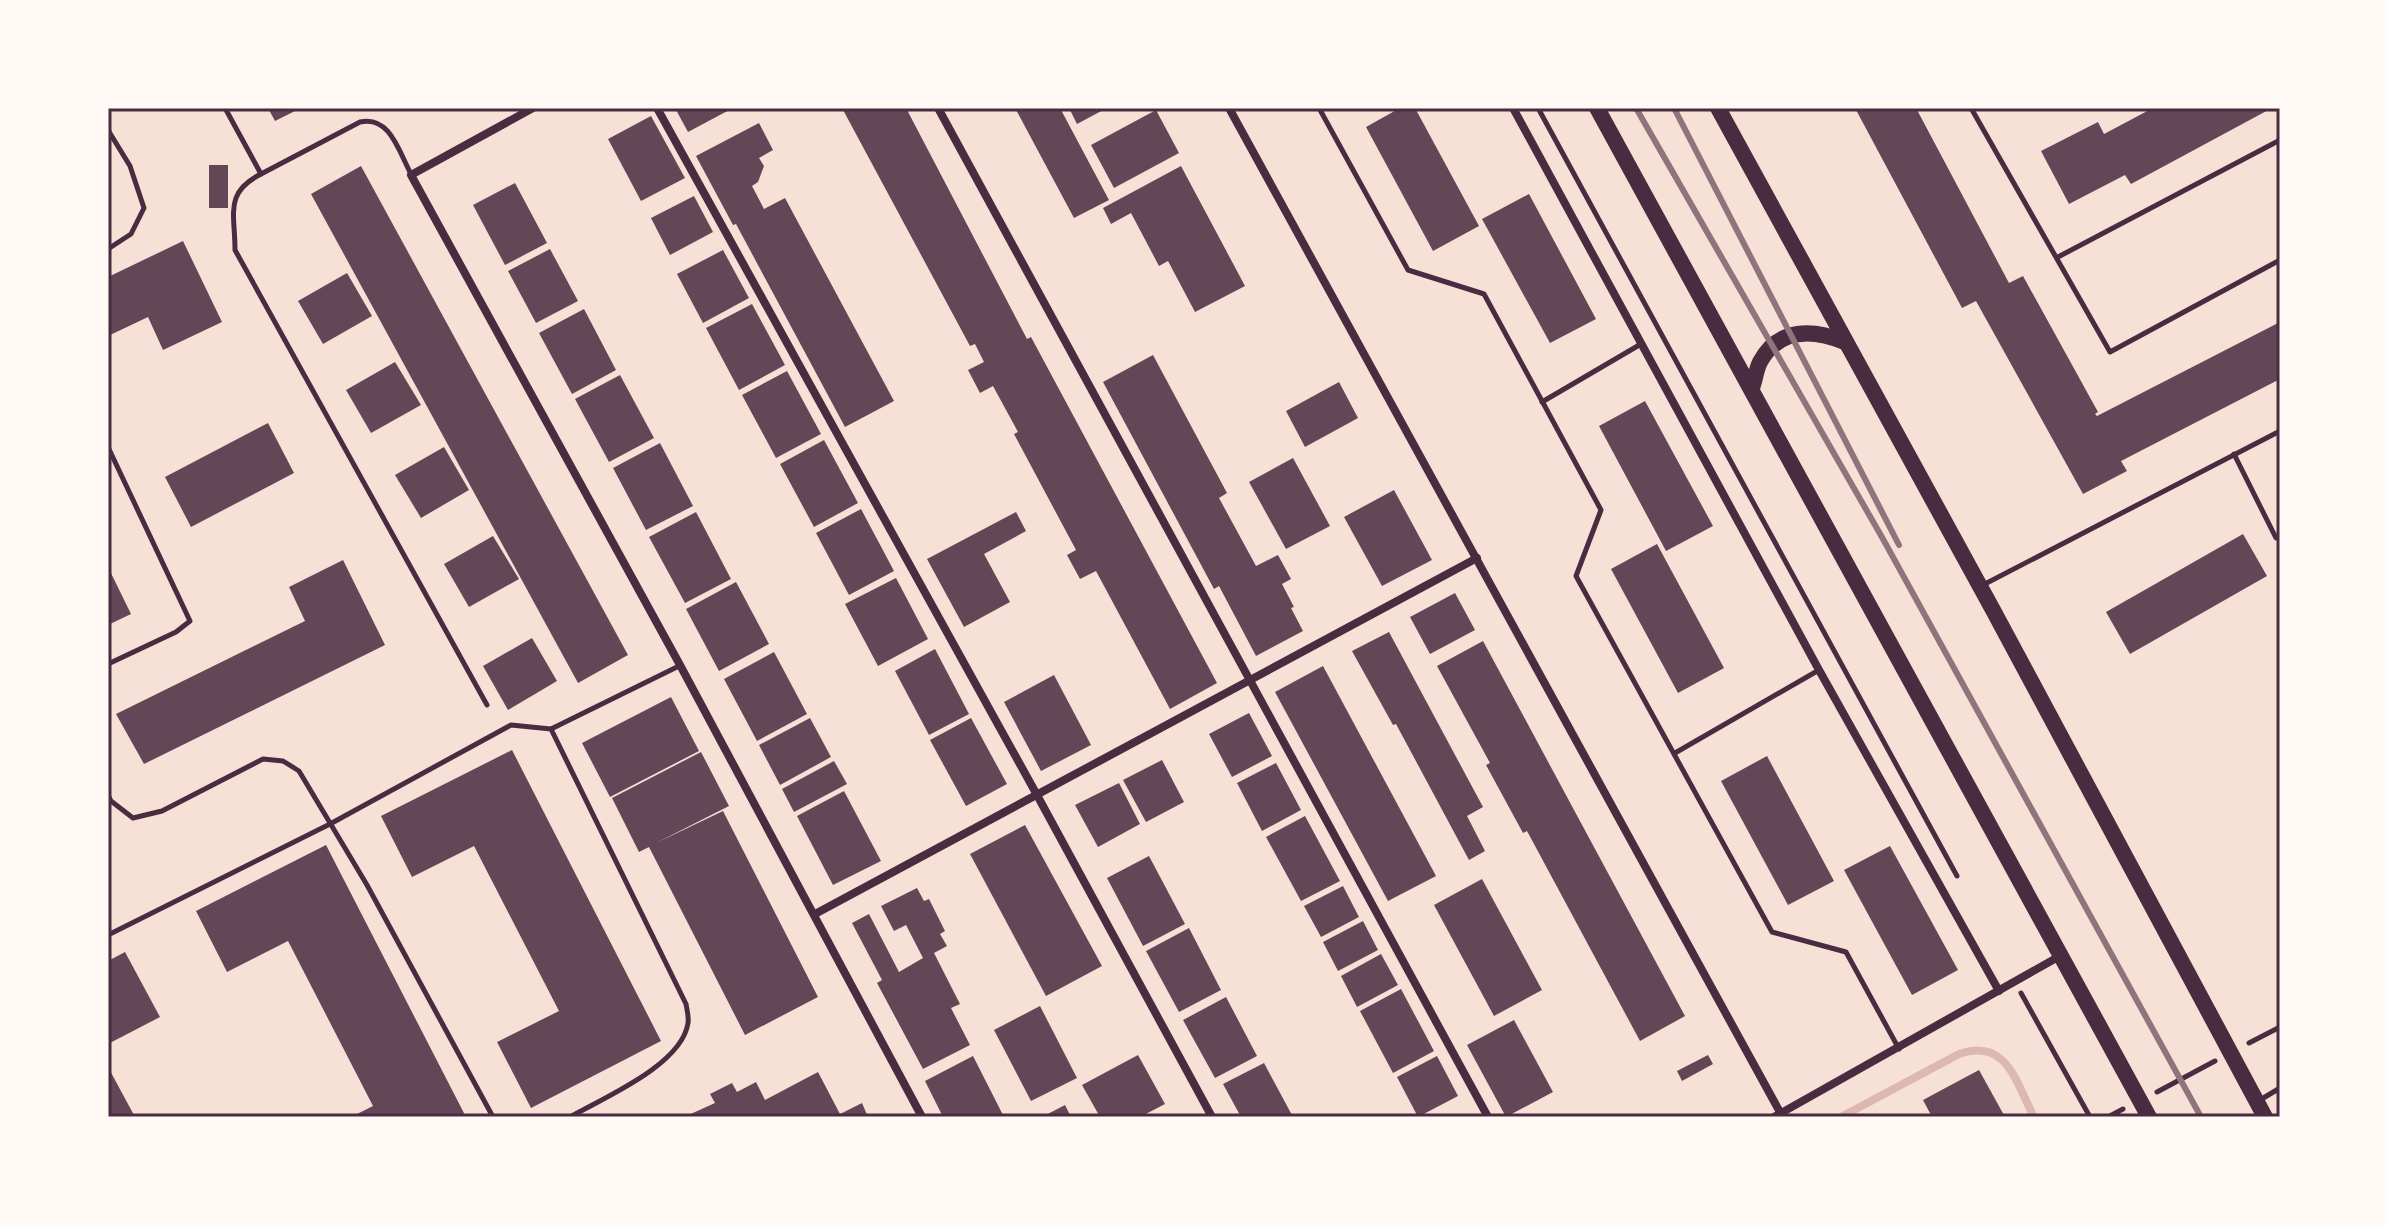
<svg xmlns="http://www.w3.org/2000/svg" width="2388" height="1225" viewBox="0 0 2388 1225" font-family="'Exo 2',sans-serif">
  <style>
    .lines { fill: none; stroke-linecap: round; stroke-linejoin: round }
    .stream { stroke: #dcb8b0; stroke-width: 8 }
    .building { fill: #644757 }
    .path { stroke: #4a2c40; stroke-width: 5 }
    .service { stroke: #4a2c40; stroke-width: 5 }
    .minor { stroke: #4a2c40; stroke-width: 8 }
    .secondary { stroke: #4a2c40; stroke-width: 16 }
    .rail { stroke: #8f747c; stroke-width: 6 }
    .neatline { fill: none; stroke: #4a2c40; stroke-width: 3 }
  </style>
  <rect width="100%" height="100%" fill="#f7e1d7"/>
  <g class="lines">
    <!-- stream -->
    <path class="stream" d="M1841 1117 1959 1054C2007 1037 2016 1083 2034 1117"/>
  </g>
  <!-- building -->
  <g class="building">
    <path d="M268 108H301L275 121Z"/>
    <path d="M675 108H733L688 132Z"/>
    <path d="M842 108H906L1027 339 1031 337 1217 683 1170 709 1096 571 1080 579 1067 555 1076 550 1014 434 1018 432 993 386 980 393 968 370 984 362 975 344 970 346Z"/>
    <path d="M1015 108H1060L1109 200 1074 218Z"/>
    <path d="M1069 108H1107L1077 124Z"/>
    <path d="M1400 108H1415L1479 226 1433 251 1366 127Z"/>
    <path d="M1855 108H1916L2009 283 2023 276 2098 412 2095 414 2097 416 2280 322V379L2121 461 2127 471 2083 494 1976 301 1962 308Z"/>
    <path d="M2153 108H2272L2131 184 2125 175 2069 204 2041 151 2098 122 2104 134Z"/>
    <path d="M1156 110 1179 153 1114 188 1091 145Z"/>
    <path d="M651 116 685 178 641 201 608 139Z"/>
    <path d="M759 123 773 150 759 158 764 166 758 182 752 186 764 209 785 198 894 401 845 427 736 224 733 225 696 156Z"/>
    <rect x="209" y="165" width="19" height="43"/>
    <path d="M361 166 628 655 578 683 311 194Z"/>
    <path d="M1181 166 1245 286 1195 312 1168 261 1159 266 1131 213 1111 224 1103 208Z"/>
    <path d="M515 183 547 243 505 265 473 205Z"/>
    <path d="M1529 194 1596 319 1550 343 1482 219Z"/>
    <path d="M694 196 713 232 670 255 651 218Z"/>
    <path d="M183 241 222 322 163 350 148 317 108 336V277Z"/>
    <path d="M550 249 578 301 536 323 508 271Z"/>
    <path d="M723 250 749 298 703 323 677 274Z"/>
    <path d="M347 273 372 316 323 344 298 301Z"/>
    <path d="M752 304 785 365 739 390 706 328Z"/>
    <path d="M584 309 616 370 572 394 539 333Z"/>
    <path d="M1153 355 1227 493 1219 498 1256 566 1278 555 1291 579 1282 584 1294 607 1291 608 1303 631 1256 656 1219 586 1214 589 1103 382Z"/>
    <path d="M395 362 421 405 371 433 346 390Z"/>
    <path d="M787 371 821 434 776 458 742 395Z"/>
    <path d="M620 375 654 438 609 462 575 399Z"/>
    <path d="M1339 382 1358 418 1305 447 1286 411Z"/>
    <path d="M1645 401 1713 526 1666 551 1599 426Z"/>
    <path d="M268 423 294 473 191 527 165 477Z"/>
    <path d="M824 440 858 503 814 527 780 464Z"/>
    <path d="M660 443 693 506 646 530 613 468Z"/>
    <path d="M444 447 469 490 421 518 395 475Z"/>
    <path d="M1293 458 1330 526 1286 549 1249 482Z"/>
    <path d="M1394 490 1432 560 1382 586 1344 517Z"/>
    <path d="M861 509 894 571 849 595 816 533Z"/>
    <path d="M696 512 731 579 685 603 649 537Z"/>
    <path d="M1016 512 1026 531 984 554 1010 602 964 627 927 559Z"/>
    <path d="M2243 534 2267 576 2130 654 2106 612Z"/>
    <path d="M493 536 519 579 469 607 444 564Z"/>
    <path d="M1657 544 1724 668 1678 693 1611 569Z"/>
    <path d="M343 560 385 645 144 764 116 714 305 621 289 587Z"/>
    <path d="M108 567 131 614 108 625Z"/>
    <path d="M896 578 928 639 878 666 845 604Z"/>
    <path d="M736 582 769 644 719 671 686 609Z"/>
    <path d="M1455 593 1475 630 1430 654 1410 617Z"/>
    <path d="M1389 632 1483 807 1467 816 1485 851 1469 860 1396 724 1393 725 1352 651Z"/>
    <path d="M532 638 557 681 508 710 483 666Z"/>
    <path d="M1483 641 1685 1016 1640 1041 1527 831 1523 833 1486 765 1490 763 1437 666Z"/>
    <path d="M935 649 969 714 929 735 895 671Z"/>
    <path d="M774 652 807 714 757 741 724 679Z"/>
    <path d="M1323 666 1436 876 1388 901 1275 692Z"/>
    <path d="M1054 675 1091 745 1041 771 1004 702Z"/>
    <path d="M671 697 699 751 610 797 582 743Z"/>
    <path d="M1249 713 1272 756 1232 777 1209 734Z"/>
    <path d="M810 718 831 757 780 785 759 745Z"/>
    <path d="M971 718 1007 784 966 806 930 740Z"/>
    <path d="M512 750 661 1041 531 1108 497 1042 559 1011 474 846 412 877 381 816Z"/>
    <path d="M701 752 729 806 656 843 723 811 818 997 745 1035 649 847 639 852 612 798Z"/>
    <path d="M1767 756 1834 881 1788 905 1721 781Z"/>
    <path d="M1162 760 1184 802 1146 822 1123 780Z"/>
    <path d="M834 761 847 784 794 812 782 789Z"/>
    <path d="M1276 763 1301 810 1262 831 1237 783Z"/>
    <path d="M1119 783 1140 824 1098 847 1075 805Z"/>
    <path d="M844 791 881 861 833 885 797 816Z"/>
    <path d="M1305 816 1340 881 1301 901 1266 837Z"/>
    <path d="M1025 825 1102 966 1046 996 970 854Z"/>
    <path d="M326 845 466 1117H351L373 1106 288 941 227 972 196 911Z"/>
    <path d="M1890 846 1958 970 1912 995 1844 870Z"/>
    <path d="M1149 856 1185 924 1143 946 1107 878Z"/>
    <path d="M1482 879 1542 990 1494 1016 1434 905Z"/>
    <path d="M1343 886 1359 917 1321 937 1304 906Z"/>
    <path d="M917 888 924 901 929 899 945 931 940 934 947 946 934 953 960 1004 951 1008 970 1045 923 1069 877 983 882 980 852 923 869 914 899 972 923 958 906 925 894 931 881 906Z"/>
    <path d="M1363 921 1378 950 1338 971 1323 942Z"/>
    <path d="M1189 928 1221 990 1179 1012 1146 951Z"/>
    <path d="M125 952 160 1017 108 1044V961Z"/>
    <path d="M1381 954 1398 985 1357 1007 1341 976Z"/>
    <path d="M1401 989 1434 1051 1393 1073 1360 1011Z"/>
    <path d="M1226 997 1257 1056 1215 1078 1183 1020Z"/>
    <path d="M1040 1006 1077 1078 1031 1101 994 1030Z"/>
    <path d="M1514 1020 1553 1092 1506 1117 1467 1045Z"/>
    <path d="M1138 1055 1165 1104 1140 1117H1100L1082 1085Z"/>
    <path d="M1708 1055 1713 1064 1682 1081 1677 1071Z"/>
    <path d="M973 1056 1004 1117H943L925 1081Z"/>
    <path d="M1437 1056 1458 1096 1418 1117 1397 1077Z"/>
    <path d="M1264 1063 1293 1117H1241L1223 1084Z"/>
    <path d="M108 1067 135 1117H108Z"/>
    <path d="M1979 1070 2005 1117H1932L1923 1100Z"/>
    <path d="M818 1072 840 1114 862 1103 868 1117H684L715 1103 710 1094 732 1083 737 1092 756 1082 765 1100Z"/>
    <path d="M1065 1105 1071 1117H1042Z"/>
  </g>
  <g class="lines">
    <!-- path -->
    <g class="path">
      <path d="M1538 108 1957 876"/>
      <path d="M2021 993 2090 1117"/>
      <path d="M2249 1043 2280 1027"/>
      <path d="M2157 1092 2215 1061"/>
      <path d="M2108 1117 2123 1109"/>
    </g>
    <!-- service -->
    <g class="service">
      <path d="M225 108 261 174 360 122C390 115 399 152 411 174"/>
      <path d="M1319 108 1408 270 1484 294 1601 510 1576 576 1772 932 1846 952 1899 1049"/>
      <path d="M1971 108 2110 352 2280 260"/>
      <path d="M108 130 130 166 144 208 131 234 108 249"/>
      <path d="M261 174C224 193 235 213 235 250L487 705"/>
      <path d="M2058 257 2280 140"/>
      <path d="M1542 402 1641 344"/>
      <path d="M108 447 190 621 176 632 108 664"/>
      <path d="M2234 454 2276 538 2280 536"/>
      <path d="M1981 586 2280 431"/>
      <path d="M1675 753 1819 670"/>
      <path d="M108 795 111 801 133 818 162 811 263 759 283 761 299 771 367 885 493 1117"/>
      <path d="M108 935 330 824 511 725 551 729"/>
      <path d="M2260 1100 2280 1088"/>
      <path d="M570 1117C603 1098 682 1065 688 1023 689 1017 687 1010 686 1004L551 729 679 666"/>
    </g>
    <!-- minor -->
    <g class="minor">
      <path d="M533 108 411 175 680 665 922 1117"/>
      <path d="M657 108 1037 795 1212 1117"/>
      <path d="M938 108 1488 1117"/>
      <path d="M1229 108 1781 1114"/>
      <path d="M1513 108 1819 670 1999 991"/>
      <path d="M815 914 1477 558"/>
      <path d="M1774 1117 2060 956"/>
    </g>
    <!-- secondary -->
    <g class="secondary">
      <path d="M1597 108 2149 1117"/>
      <path d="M1718 108 1993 610 2265 1117"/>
      <path d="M1752 388C1755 380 1756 370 1760 362 1779 327 1813 329 1845 342"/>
    </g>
    <!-- rail -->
    <g class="rail">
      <path d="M1636 108 1883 539 2201 1117"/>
      <path d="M1674 108 1899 545"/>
    </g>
  </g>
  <!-- border -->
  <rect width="2388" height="1225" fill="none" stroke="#fffaf5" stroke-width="220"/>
  <rect x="110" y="110" width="2168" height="1005" class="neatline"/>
</svg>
